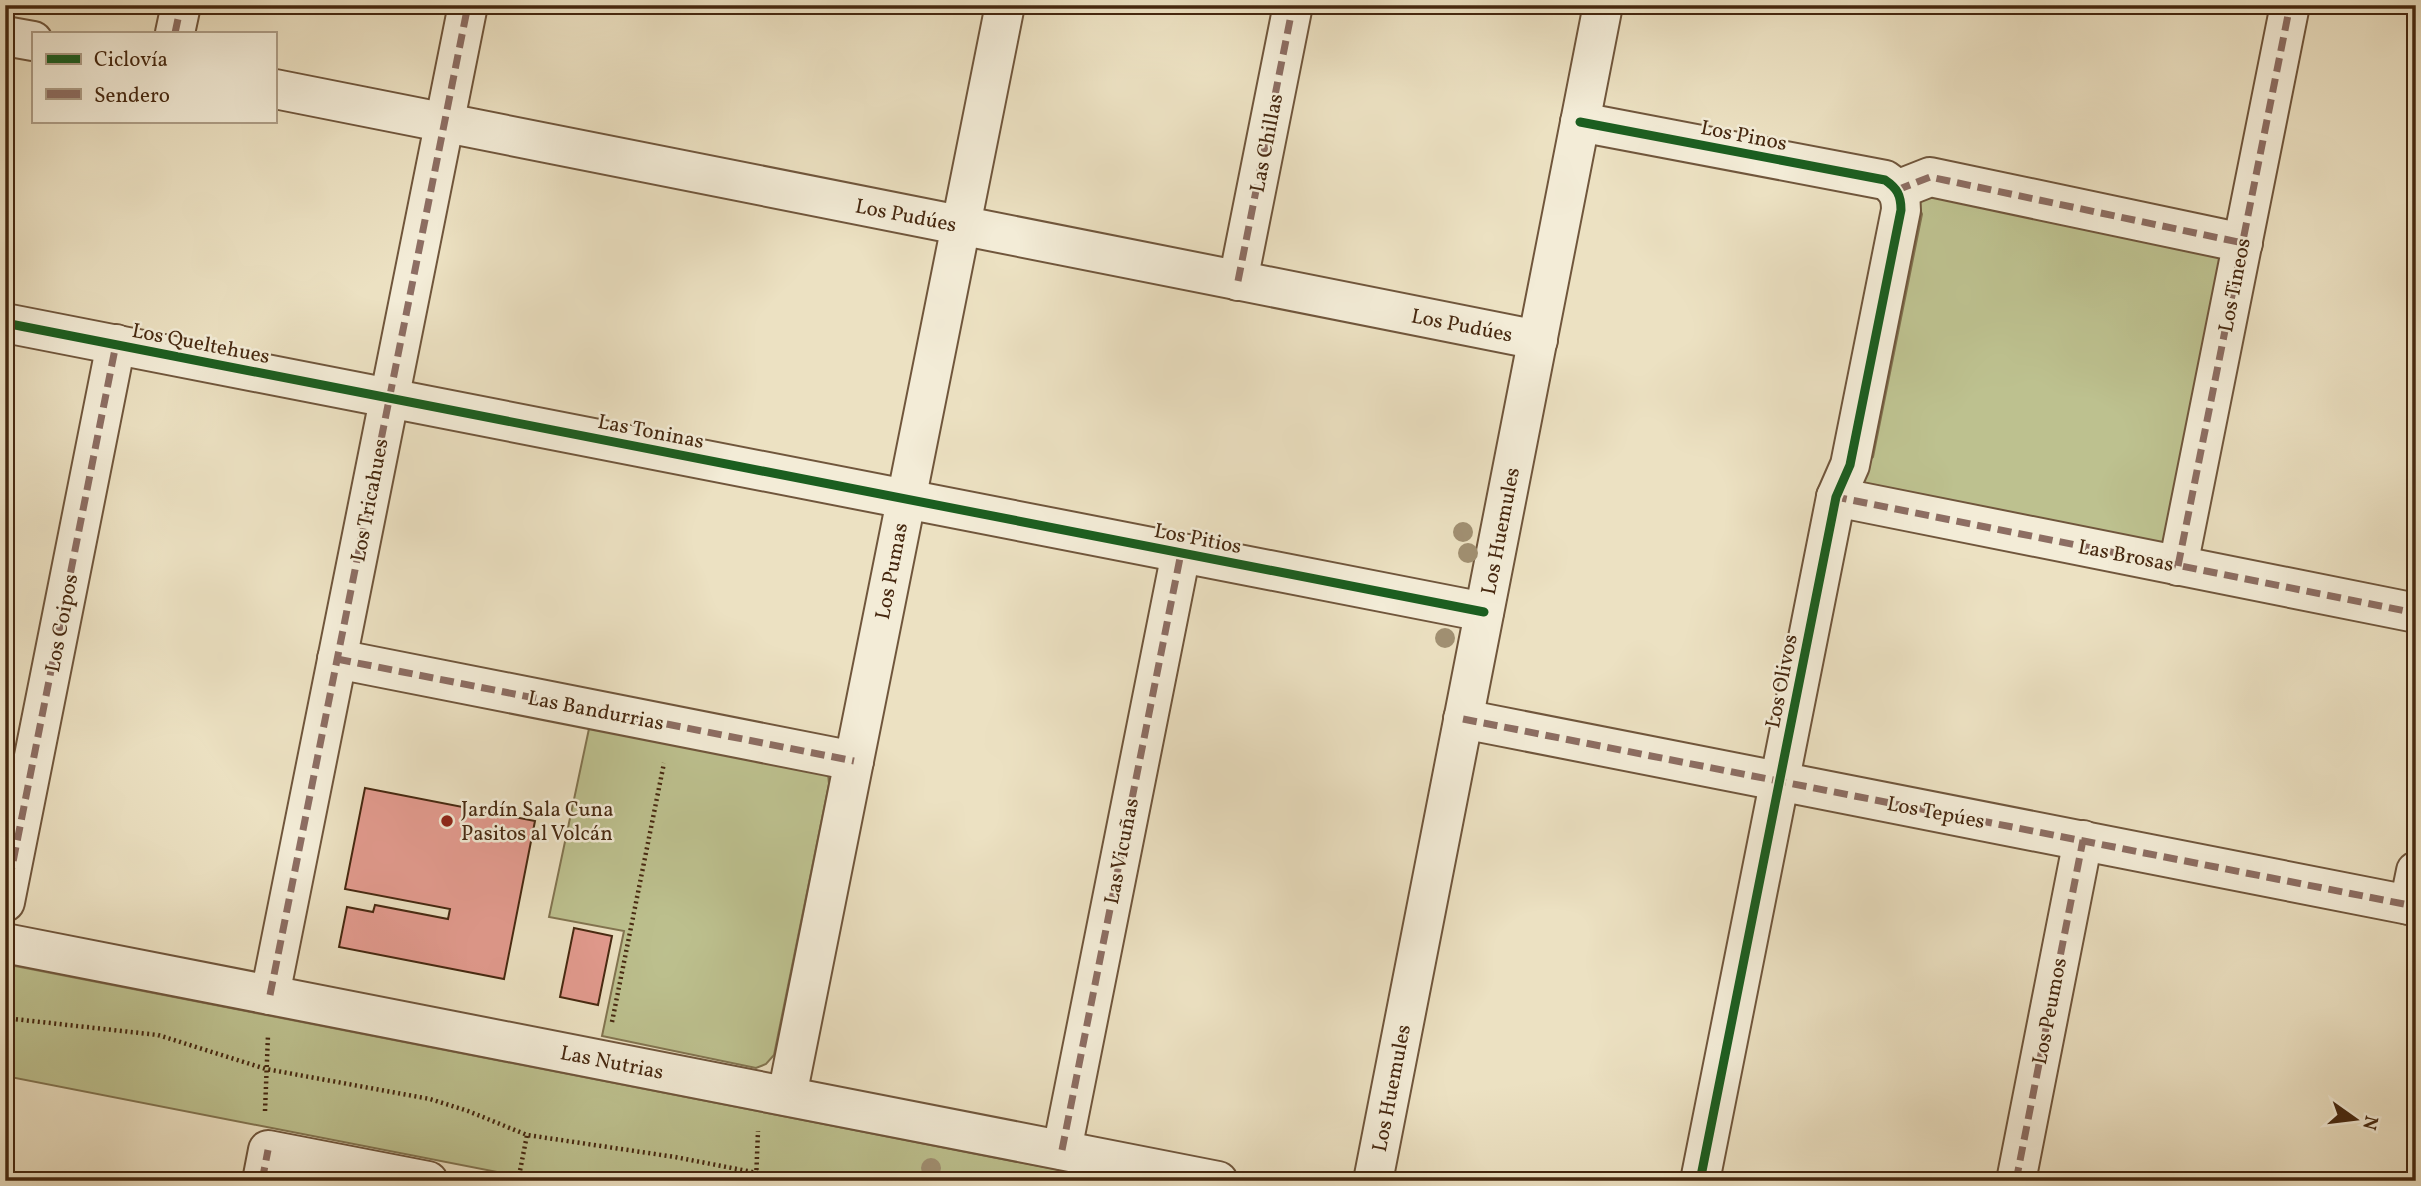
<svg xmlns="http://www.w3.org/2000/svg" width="2421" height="1186" viewBox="0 0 2421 1186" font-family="Vollkorn,serif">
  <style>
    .green { fill: #bdc18f; stroke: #827450; stroke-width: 2 }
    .building { fill: #e39b8f; stroke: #462810; stroke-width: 2 }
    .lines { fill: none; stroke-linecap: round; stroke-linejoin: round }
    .minor-casing { stroke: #70563c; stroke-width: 42 }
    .path { stroke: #462810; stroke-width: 4.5; stroke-dasharray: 2 3.5; stroke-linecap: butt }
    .minor { stroke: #f3ecd7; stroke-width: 38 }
    .quiet { stroke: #8d6e63; stroke-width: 7; stroke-dasharray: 14 7; stroke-linecap: butt }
    .cycleway-casing { stroke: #f3ecd7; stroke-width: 13 }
    .cycleway { stroke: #1b5e20; stroke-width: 9 }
    .tree { fill: #a19072 }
    .poi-dot { fill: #8f2418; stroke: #f3ecd7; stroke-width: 2.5 }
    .labels { text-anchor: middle; stroke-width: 5; stroke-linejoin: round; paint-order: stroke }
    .street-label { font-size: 21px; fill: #462810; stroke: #f3ecd7 }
    .poi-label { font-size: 21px; fill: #462810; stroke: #f3ecd7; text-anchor: start }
  </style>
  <rect width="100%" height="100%" fill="#ece1c2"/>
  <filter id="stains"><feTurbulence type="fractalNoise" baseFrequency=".00286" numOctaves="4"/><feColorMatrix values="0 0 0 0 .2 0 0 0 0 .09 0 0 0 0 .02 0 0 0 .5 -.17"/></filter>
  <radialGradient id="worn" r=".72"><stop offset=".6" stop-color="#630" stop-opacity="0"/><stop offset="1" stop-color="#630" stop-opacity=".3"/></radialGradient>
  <!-- green -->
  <g class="green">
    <path d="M1917 192 2220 250 2229 266 2173 543 2161 552 1865 486 1860 479 1864 465 1873 457 1922 214 1916 200Z"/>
    <path d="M590 724 828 773 829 784 774 1055 766 1064 756 1068 602 1036 624 931 549 917Z"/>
    <path d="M5 964 1116 1181H543L5 1076Z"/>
  </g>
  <!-- building -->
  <g class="building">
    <path d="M365 788 535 821 504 979 339 947 347 907 373 912 375 905 448 919 450 909 345 889Z"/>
    <path d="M574 928 612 936 598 1005 560 997Z"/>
  </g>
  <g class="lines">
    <!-- minor casing -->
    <g class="minor-casing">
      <g id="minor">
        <path d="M175 33 181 5"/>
        <path d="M5 36 33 41"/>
        <path d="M275 89 1538 340"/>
        <path d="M1580 122 1885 180C1897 188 1901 195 1901 210L1850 465 1836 497 1700 1181"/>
        <path d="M1897 190 1930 177 2243 243"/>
        <path d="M1238 281 1293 5"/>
        <path d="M5 323 1484 612"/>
        <path d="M1836 497 2416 613"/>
        <path d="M2178 566 2290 5"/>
        <path d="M337 659 854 761"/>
        <path d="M1463 719 2409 905"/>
        <path d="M5 902 116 344"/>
        <path d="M2409 905 2416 871"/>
        <path d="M5 943 1218 1181"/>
        <path d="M270 995 468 5"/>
        <path d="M787 1096 1005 5"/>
        <path d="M1062 1150 1181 553"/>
        <path d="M262 1181 268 1150 428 1181"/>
        <path d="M1373 1181 1603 5"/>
        <path d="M2016 1181 2083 840"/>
      </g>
    </g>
    <!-- path -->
    <g class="path">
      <path d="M2414 675H2416"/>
      <path d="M5 1018 158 1035 266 1069 430 1099 468 1111 527 1135 675 1157 799 1181"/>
      <path d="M612 1022 664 763"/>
      <path d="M265 1111 268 1035"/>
      <path d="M518 1181 527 1135"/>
      <path d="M756 1181 758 1131"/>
    </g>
    <!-- minor -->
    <use href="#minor" class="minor"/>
    <!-- quiet -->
    <g class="quiet">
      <path d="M175 33 181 5"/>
      <path d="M1897 190 1930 177 2243 243"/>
      <path d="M1238 281 1293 5"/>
      <path d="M1835 500 1836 497 2416 613"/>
      <path d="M2178 566 2290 5"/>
      <path d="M337 659 854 761"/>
      <path d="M1463 719 2409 905"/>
      <path d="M5 902 116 344"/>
      <path d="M270 995 468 5"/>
      <path d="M1062 1150 1181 553"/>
      <path d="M262 1181 268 1150"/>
      <path d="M2016 1181 2083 840"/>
    </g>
    <!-- cycleway casing -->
    <g class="cycleway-casing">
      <g id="cycleway">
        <path d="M1580 122 1885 180C1897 188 1901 195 1901 210L1850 465 1836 497 1700 1181"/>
        <path d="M5 323 1484 612"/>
      </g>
    </g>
    <!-- cycleway -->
    <use href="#cycleway" class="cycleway"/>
  </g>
  <!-- trees -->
  <g class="tree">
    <circle cx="1463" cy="532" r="10"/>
    <circle cx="1468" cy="553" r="10"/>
    <circle cx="1445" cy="638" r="10"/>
    <circle cx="931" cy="1168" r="10"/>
  </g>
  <!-- markers -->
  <circle class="poi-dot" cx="447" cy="821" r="7"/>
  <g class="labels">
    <!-- street labels -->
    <g class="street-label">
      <text transform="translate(1744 135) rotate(11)" y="7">Los Pinos</text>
      <text transform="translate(1266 143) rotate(-79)" y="7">Las Chillas</text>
      <text transform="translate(906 215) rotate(11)" y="7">Los Pudúes</text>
      <text transform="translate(2234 285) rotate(-79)" y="7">Los Tineos</text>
      <text transform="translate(1462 325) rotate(11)" y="7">Los Pudúes</text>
      <text transform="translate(201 343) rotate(11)" y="7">Los Queltehues</text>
      <text transform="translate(651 431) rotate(11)" y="7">Las Toninas</text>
      <text transform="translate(369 500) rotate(-79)" y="7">Los Tricahues</text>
      <text transform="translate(1500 531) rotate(-79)" y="7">Los Huemules</text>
      <text transform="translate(1198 538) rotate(11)" y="7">Los Pitios</text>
      <text transform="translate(2126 555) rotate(11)" y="7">Las Brosas</text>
      <text transform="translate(891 571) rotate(-79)" y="7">Los Pumas</text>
      <text transform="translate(61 623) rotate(-79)" y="7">Los Coipos</text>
      <text transform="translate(1781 681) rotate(-79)" y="7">Los Olivos</text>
      <text transform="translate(596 710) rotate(11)" y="7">Las Bandurrias</text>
      <text transform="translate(1936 812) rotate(11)" y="7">Los Tepúes</text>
      <text transform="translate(1121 851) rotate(-79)" y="7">Las Vicuñas</text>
      <text transform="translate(2049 1011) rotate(-79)" y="7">Los Peumos</text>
      <text transform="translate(612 1062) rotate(11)" y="7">Las Nutrias</text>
      <text transform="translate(1391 1088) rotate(-79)" y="7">Los Huemules</text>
    </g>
    <!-- poi labels -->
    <g class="poi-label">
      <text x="461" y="816">Jardín Sala Cuna<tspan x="461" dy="24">Pasitos al Volcán</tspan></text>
    </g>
  </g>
  <!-- margin -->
  <rect width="2421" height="1186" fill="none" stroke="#ece1c2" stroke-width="28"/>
  <rect x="7" y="7" width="2407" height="1172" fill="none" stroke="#462810" stroke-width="3.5"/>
  <rect x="14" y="14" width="2393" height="1158" fill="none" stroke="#462810" stroke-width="2"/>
  <!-- legend -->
  <rect x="32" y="32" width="245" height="91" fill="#f3ecd7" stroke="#ae9e87" stroke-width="2"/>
  <rect x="46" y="54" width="35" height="10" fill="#1b5e20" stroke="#ae9e87" stroke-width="2"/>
  <text x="94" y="66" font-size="21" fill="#462810">Ciclovía</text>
  <rect x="46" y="89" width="35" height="10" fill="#8d6e63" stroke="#ae9e87" stroke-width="2"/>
  <text x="94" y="102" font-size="21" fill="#462810">Sendero</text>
  <!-- north arrow -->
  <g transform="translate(2355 1119) rotate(104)" stroke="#f3ecd7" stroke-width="5" paint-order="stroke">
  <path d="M0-5L12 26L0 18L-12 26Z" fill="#462810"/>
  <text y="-10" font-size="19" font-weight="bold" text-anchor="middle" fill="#462810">N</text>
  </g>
  <rect width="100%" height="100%" filter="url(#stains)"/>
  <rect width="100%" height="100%" fill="url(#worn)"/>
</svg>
